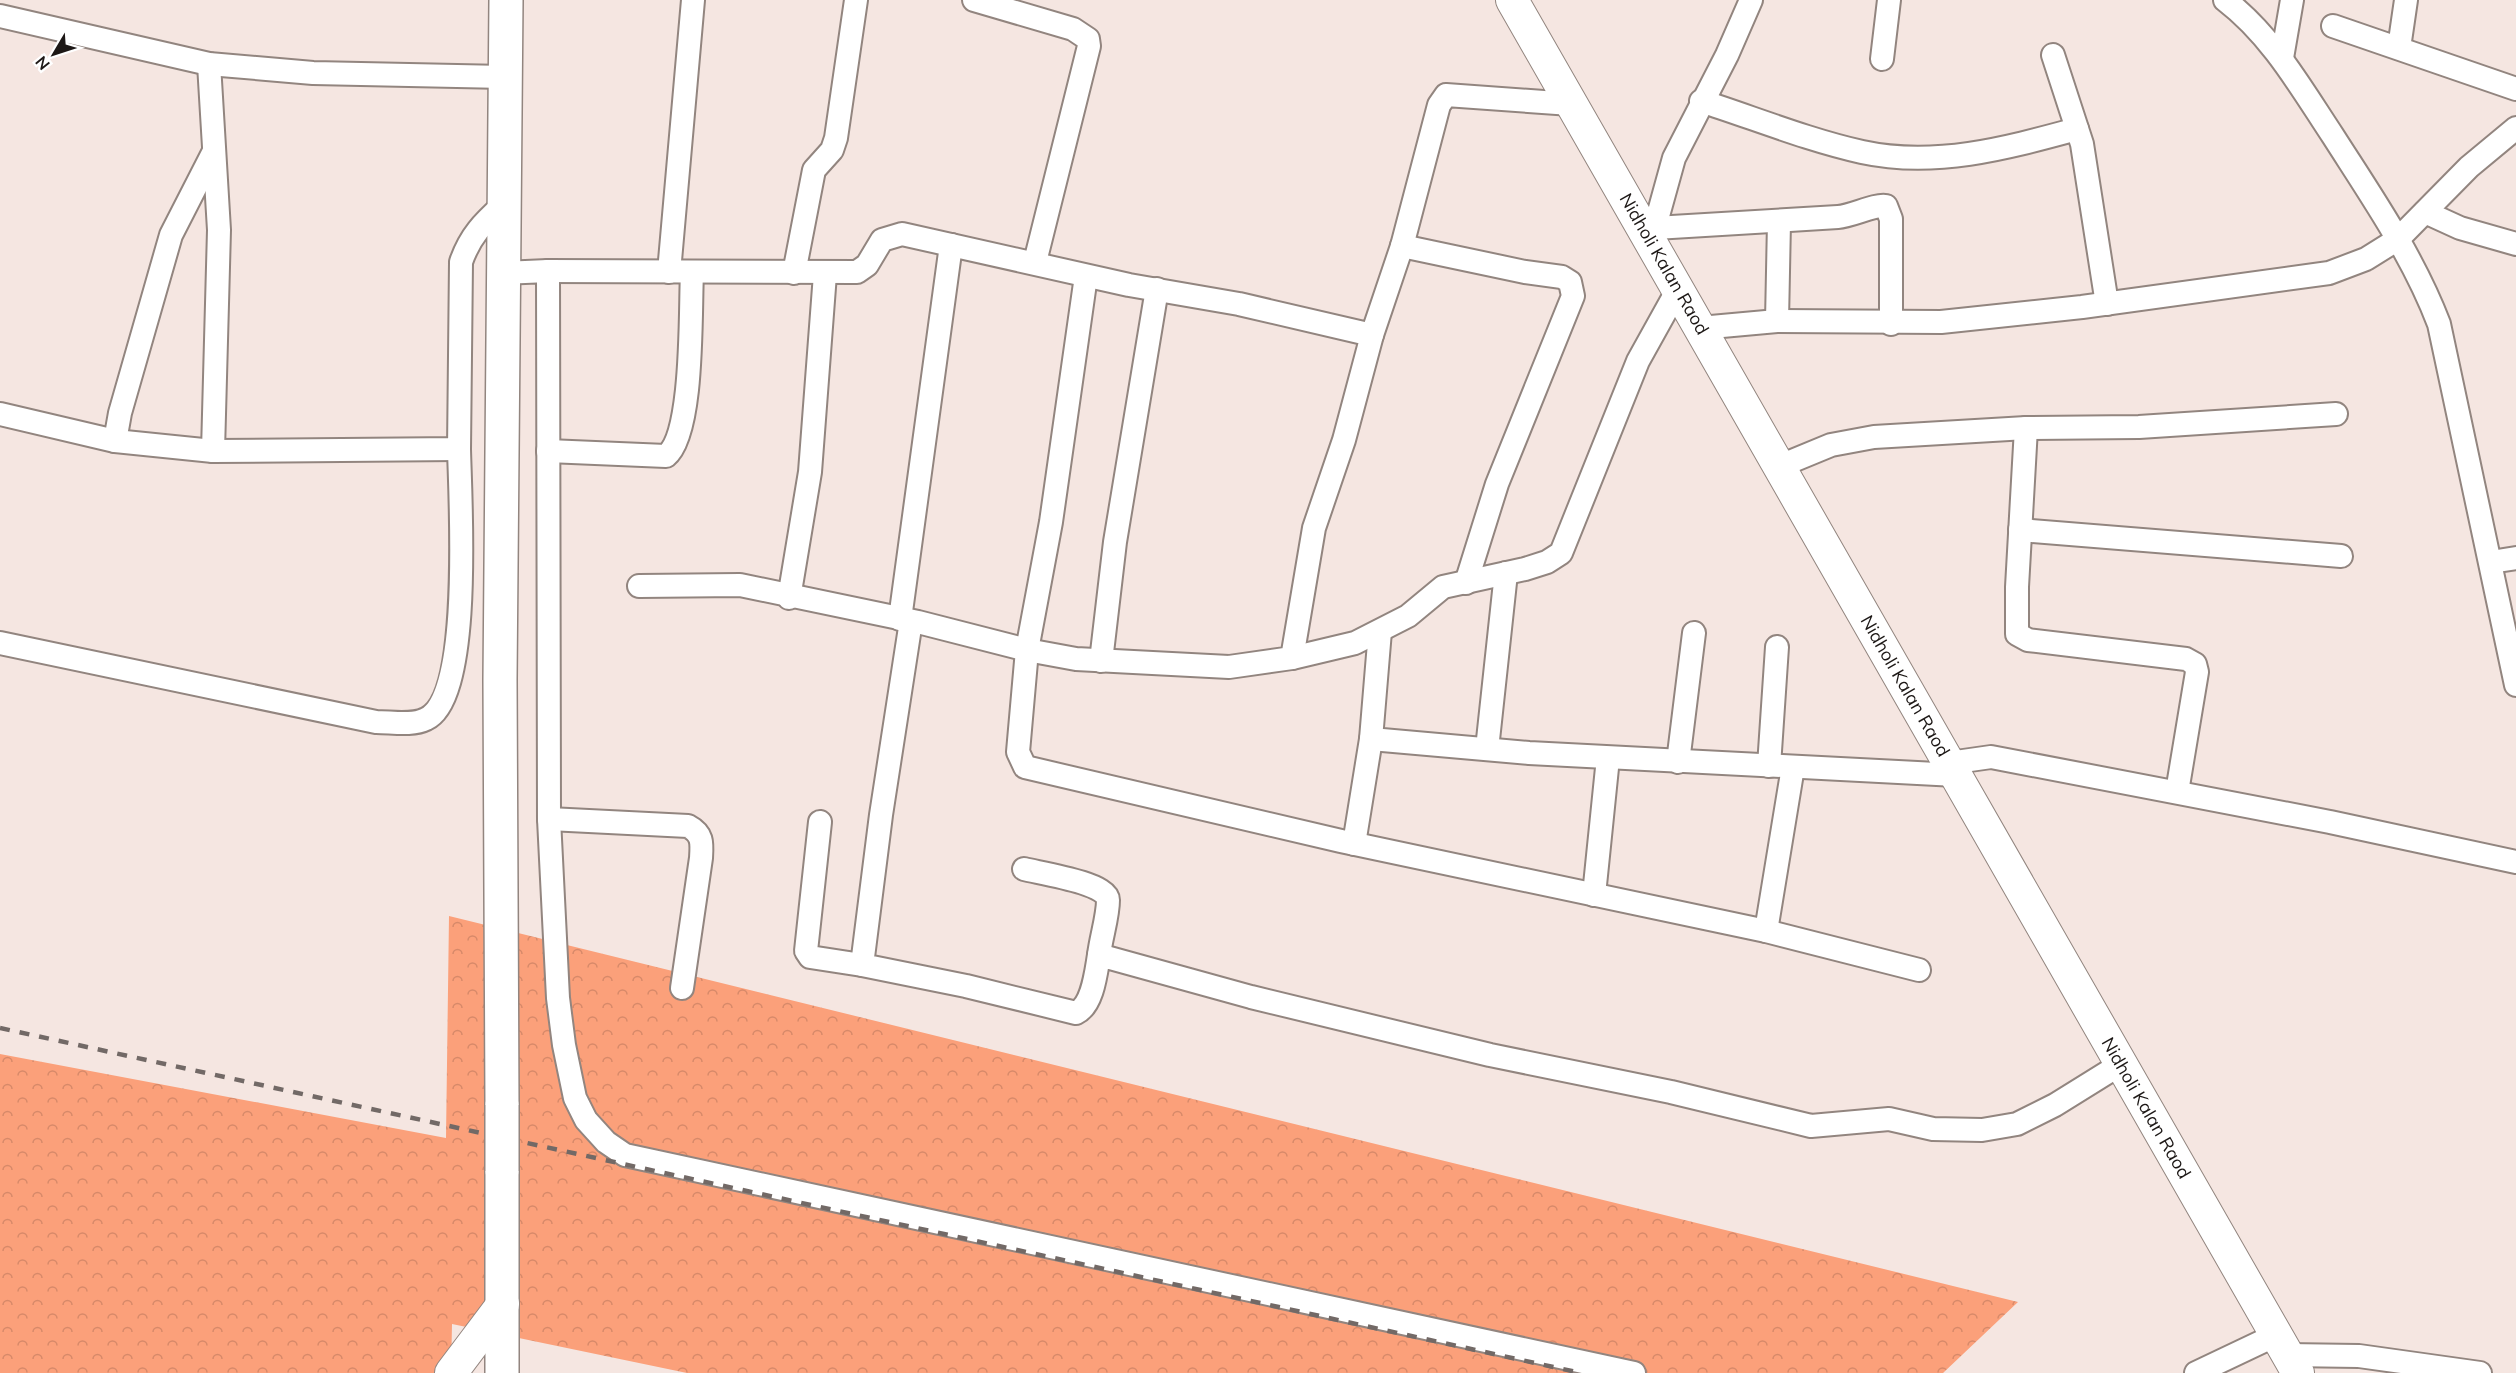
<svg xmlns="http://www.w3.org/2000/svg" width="2516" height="1373" viewBox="0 0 2516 1373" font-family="Mulish,sans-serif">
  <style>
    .forest { fill: url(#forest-crowns) }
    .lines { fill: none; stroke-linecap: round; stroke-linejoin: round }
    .street-casing { stroke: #92857f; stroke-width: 26 }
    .secondary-casing { stroke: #92857f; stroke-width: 34 }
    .primary-casing { stroke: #92857f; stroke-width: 36 }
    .street { stroke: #fff; stroke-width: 22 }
    .secondary { stroke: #fff; stroke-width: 32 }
    .primary { stroke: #fff; stroke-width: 33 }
    .rail { stroke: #726966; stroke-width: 4.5; stroke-dasharray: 10 10; stroke-linecap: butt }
    .primary-bridge-casing { stroke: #92857f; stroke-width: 36; stroke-linecap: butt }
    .primary-bridge { stroke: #fff; stroke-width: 33 }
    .labels { text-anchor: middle; stroke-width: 6; stroke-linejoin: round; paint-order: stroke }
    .street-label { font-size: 18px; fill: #1d1816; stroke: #fff }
  </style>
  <defs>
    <pattern id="forest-crowns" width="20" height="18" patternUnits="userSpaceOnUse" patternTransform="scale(1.5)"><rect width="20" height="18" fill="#fba07a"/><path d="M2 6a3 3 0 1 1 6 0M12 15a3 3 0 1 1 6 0" fill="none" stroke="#d78969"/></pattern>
  </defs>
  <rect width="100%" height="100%" fill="#f5e6e1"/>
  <!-- forest -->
  <path class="forest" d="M449 916 2018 1302 1943 1373H687L452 1324 451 1373H0V1054L446 1138Z"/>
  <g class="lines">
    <!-- street casing -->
    <g class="street-casing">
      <g id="street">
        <path d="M974 0 1073 29 1088 39 1089 46 1035 262"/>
        <path d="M2225 0C2272 36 2301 88 2333 136 2372 197 2413 256 2439 324L2516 685"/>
        <path d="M0 16 209 64 313 73 505 77"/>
        <path d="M2333 26 2516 89"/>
        <path d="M2399 48 2406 0"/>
        <path d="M2053 55 2082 144 2107 304"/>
        <path d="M2282 58 2292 0"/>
        <path d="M1882 59 1889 0"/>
        <path d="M209 64 219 230 213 451"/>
        <path d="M1701 101C1754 118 1808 140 1862 152 1935 168 2007 148 2077 129"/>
        <path d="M2425 212 2460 228 2516 244"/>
        <path d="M1655 228 1838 217C1852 216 1875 204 1886 206L1891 219V324"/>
        <path d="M1651 241 1674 158 1727 55 1751 0"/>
        <path d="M1402 246 1525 272 1562 277 1570 282 1573 296 1497 484 1466 583"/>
        <path d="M548 271 857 272 867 265 882 240 902 234 1129 285 1239 304 1372 335 1402 246 1439 105 1446 95 1571 104"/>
        <path d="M669 272 693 0"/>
        <path d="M502 273 548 271 549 819 558 998 564 1045 575 1098 586 1120 606 1142 625 1155 1634 1373"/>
        <path d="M794 273 814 170 832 150 836 138 856 0"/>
        <path d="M1086 276 1051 522 1027 650 1018 752 1025 767 1341 841 1766 931 1793 767"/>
        <path d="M1777 321 1779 222"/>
        <path d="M1700 328 1777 321 1941 322 2082 307 2329 273 2366 259 2398 239 2469 167 2516 128"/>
        <path d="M0 414 115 441 213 451 459 449 461 262C470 236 483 223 503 205"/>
        <path d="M2026 428 2017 587V634L2028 640 2186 659 2195 664 2197 672 2177 792"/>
        <path d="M115 441 120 413 171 235 214 151"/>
        <path d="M548 451 666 456C694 434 690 310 692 272"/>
        <path d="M1780 466 1831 445 1874 437 2026 428 2139 427 2336 414"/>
        <path d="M2020 530 2341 556"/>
        <path d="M2491 562 2516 558"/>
        <path d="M639 586 740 585 918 622 1027 650 1076 659 1229 667 1292 658 1314 528 1344 440 1372 335"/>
        <path d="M789 598 810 472 825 274"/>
        <path d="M900 619 951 245"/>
        <path d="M911 621 881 815 862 965 966 986 1076 1013C1093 1005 1096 972 1099 955L1251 997 1490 1055 1671 1092 1811 1126 1889 1119 1933 1129 1982 1130 2017 1124 2055 1105 2121 1064"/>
        <path d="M1380 631 1371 739 1529 753 1956 775"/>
        <path d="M0 643 376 722C392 722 412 726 426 719 473 697 460 498 459 449"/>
        <path d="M1292 658 1355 643 1408 616 1443 587 1525 569 1547 562 1561 553 1638 361 1678 289"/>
        <path d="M1101 661 1115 542 1157 289"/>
        <path d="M1487 749 1506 573"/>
        <path d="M1678 762 1694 633"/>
        <path d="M1949 763 1991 757 2330 822 2516 862"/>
        <path d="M1769 766 1777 647"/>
        <path d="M549 819 688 826C703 834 702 843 701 858L682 988"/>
        <path d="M820 822 806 951 810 957 862 965"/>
        <path d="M1354 844 1371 739"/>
        <path d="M1024 869C1039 873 1108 883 1108 900 1108 917 1101 937 1099 955"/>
        <path d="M1594 895 1608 758"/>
        <path d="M1766 931 1919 970"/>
        <path d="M2287 1355 2359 1356 2480 1373"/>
        <path d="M2196 1373 2276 1335"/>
      </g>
    </g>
    <!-- secondary casing -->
    <g class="secondary-casing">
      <g id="secondary">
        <path d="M1512 0 2298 1373"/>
        <path d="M451 1373 503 1304"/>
      </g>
    </g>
    <!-- primary casing -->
    <g class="primary-casing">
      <g id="primary">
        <path d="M502 1105 500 680 506 0"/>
        <path d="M502 1373V1171"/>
      </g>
    </g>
    <!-- street -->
    <use href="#street" class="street"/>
    <!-- secondary -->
    <use href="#secondary" class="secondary"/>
    <!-- primary -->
    <use href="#primary" class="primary"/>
    <!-- rail -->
    <path class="rail" d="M0 1028 1581 1373"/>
    <!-- primary-bridge casing -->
    <g class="primary-bridge-casing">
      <path id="primary-bridge" d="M502 1105V1171"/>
    </g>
    <!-- primary-bridge -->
    <use href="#primary-bridge" class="primary-bridge"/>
  </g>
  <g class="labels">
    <!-- street labels -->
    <g class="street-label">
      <text transform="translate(1664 264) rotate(60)" y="6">Nidholi Kalan Raod</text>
      <text transform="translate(1905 686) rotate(60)" y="6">Nidholi Kalan Raod</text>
      <text transform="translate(2146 1108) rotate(60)" y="6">Nidholi Kalan Raod</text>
    </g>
  </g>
  <!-- north arrow -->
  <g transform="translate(54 54) rotate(231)" stroke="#ffffff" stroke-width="4.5" paint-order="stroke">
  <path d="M0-4.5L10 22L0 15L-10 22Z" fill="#1d1816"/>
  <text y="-9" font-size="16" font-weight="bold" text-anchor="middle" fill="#1d1816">N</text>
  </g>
</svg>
